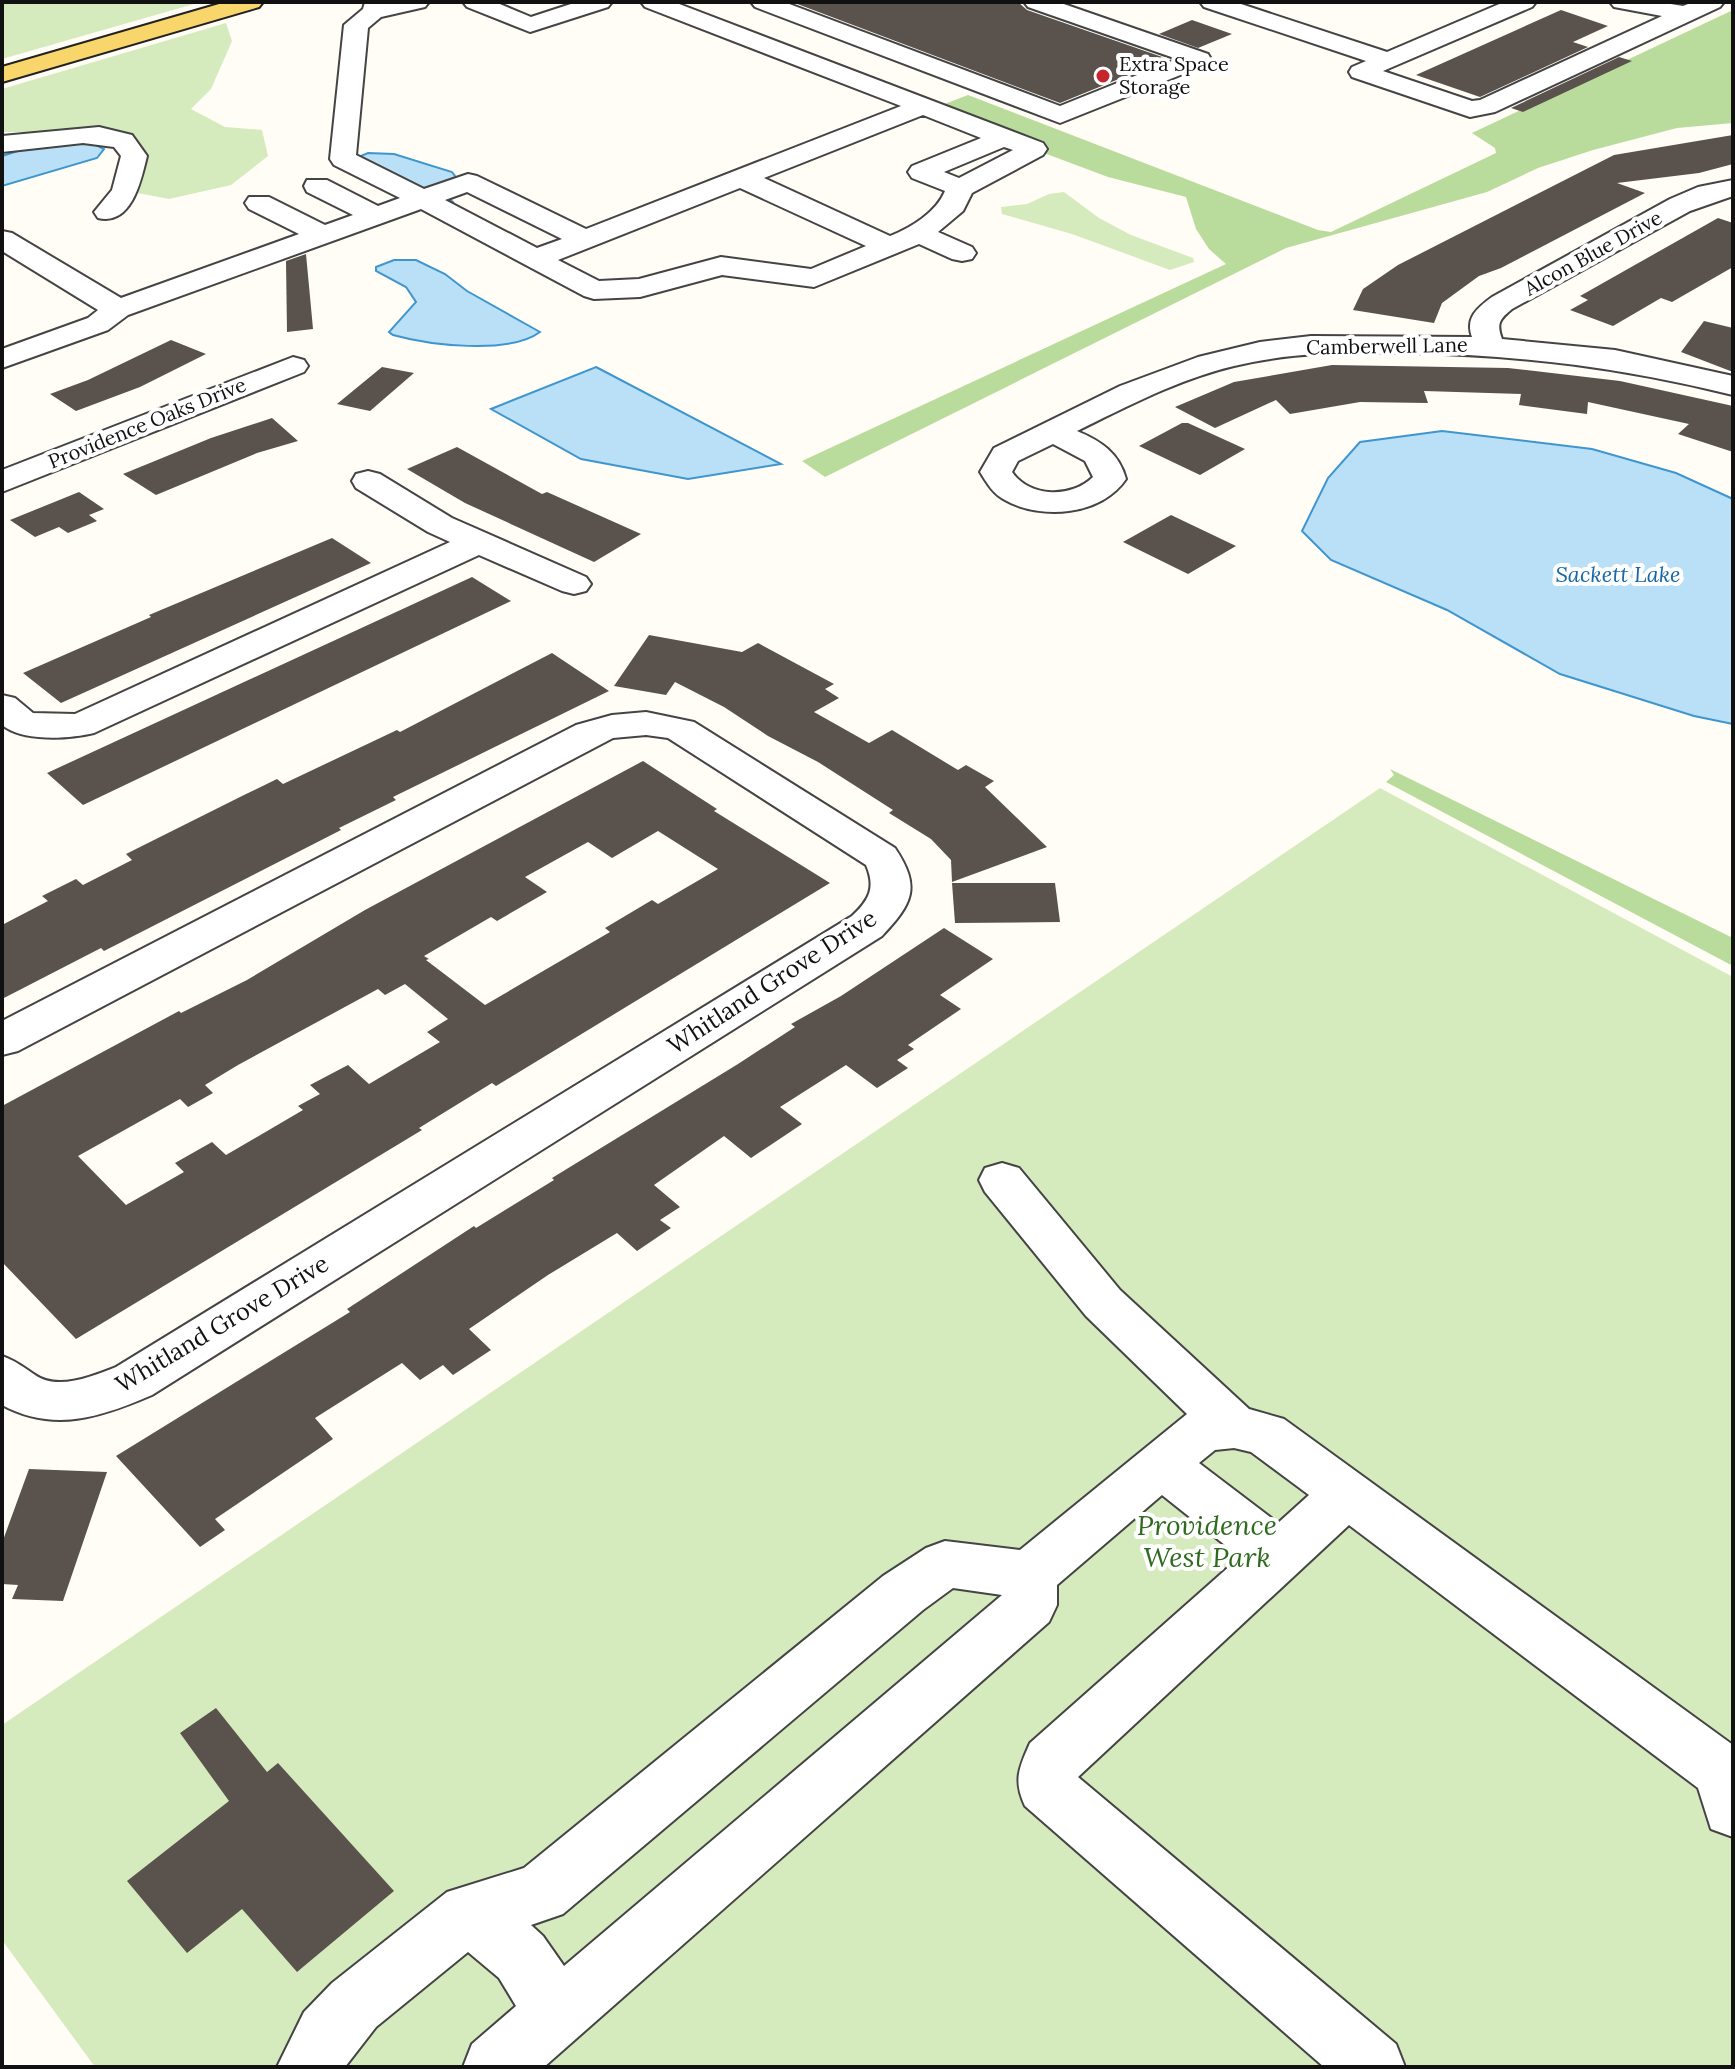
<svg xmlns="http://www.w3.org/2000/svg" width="1735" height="2069" viewBox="0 0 1735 2069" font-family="Lora,serif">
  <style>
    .green { fill: #d5ebbd }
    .forest { fill: #b9dc9c }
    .water { fill: #b9e0f7; stroke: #3f96cf; stroke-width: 2 }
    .building { fill: #5a524d; fill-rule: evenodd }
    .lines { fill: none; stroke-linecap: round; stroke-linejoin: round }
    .minor-casing { stroke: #444; stroke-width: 4 }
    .major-casing { stroke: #222; stroke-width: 4 }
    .minor { fill: #fff; fill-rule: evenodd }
    .major { fill: #f9d66b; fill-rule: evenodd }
    .poi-dot { fill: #c4262e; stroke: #fff; stroke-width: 3 }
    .labels { text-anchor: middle; stroke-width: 8; stroke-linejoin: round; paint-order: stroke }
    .far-poi-label { font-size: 20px; fill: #111; stroke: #fff; text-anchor: start }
    .far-street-label { font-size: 20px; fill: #111; stroke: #fff }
    .far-water-label { font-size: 22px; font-style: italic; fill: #1768a6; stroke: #fff }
    .street-label { font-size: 24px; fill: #111; stroke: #fff }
    .near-park-label { font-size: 28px; font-style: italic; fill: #2f6b1f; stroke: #fff }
  </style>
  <rect width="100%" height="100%" fill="#fffdf5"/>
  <!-- green -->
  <g class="green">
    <path d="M2 2H201L2 59Z"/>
    <path d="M226 23 232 41 211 89 191 109 225 127 262 130 268 156 231 185 169 199 132 192 126 141 97 132H2V89Z"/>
    <path d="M1064 192 1099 218 1131 235 1193 258 1194 262 1170 270 1072 234 1002 214 1001 207 1027 204 1049 194Z"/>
    <path d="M1380 788 1733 977V2067H95L2 1940V1725Z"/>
  </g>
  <!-- forest -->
  <g class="forest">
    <path d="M1733 10V123L1677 128 1593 150 1538 168 1487 192 1286 248 825 477 802 461 1226 264 1209 249 1196 229 1186 197 1108 177 929 110 968 95 1318 230 1331 232 1496 153 1495 148 1472 133Z"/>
    <path d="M1390 769 1733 938V966L1386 782 1394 775Z"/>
  </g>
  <!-- water -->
  <g class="water">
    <path d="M46 142H90L104 149 97 158 2 186V156Z"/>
    <path d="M368 153 394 154 452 172 458 180 446 196 453 202 448 205 344 163Z"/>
    <path d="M394 260H416L445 274 467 291 540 332C509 355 429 345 393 335L389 332 416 302 406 287 376 271V267Z"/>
    <path d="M596 367 781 464 688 479 581 459 491 409Z"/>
    <path d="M1442 431 1592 449 1676 473 1733 499V724L1694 716 1560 674 1447 610 1331 560 1302 531 1328 478 1360 442Z"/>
  </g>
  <!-- building -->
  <g class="building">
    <path d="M792 2H1018L1027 10 1168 59 1060 103Z"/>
    <path d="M1561 10 1608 26 1573 42 1588 47 1480 97 1416 75Z"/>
    <path d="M1192 20 1232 34 1198 48 1159 34Z"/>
    <path d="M1619 57 1632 61 1523 112 1511 108Z"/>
    <path d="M1733 135V164L1699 173 1617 183 1645 193 1501 268 1479 276 1442 303 1434 323 1353 310 1363 289 1398 265 1614 155Z"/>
    <path d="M1718 218 1733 223V267L1672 302 1661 298 1613 326 1570 310 1588 300 1580 296Z"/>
    <path d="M306 254 313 329 287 332 286 261Z"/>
    <path d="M1704 321 1733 328V372L1681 352Z"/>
    <path d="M171 340 206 354 140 387 76 411 50 394 88 380Z"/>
    <path d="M1332 365 1508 368 1620 381 1733 406V452L1678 434 1689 424 1588 402 1587 414 1519 405 1521 394 1424 391 1428 403 1360 402 1290 414 1276 400 1215 428 1175 407 1234 382Z"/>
    <path d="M382 367 414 373 370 411 337 404Z"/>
    <path d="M272 418 298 441 257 453 156 495 123 474 211 438Z"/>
    <path d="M1182 423H1188L1245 449 1200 475 1139 446Z"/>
    <path d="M457 447 542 494 547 492 641 534 594 562 465 503 407 469Z"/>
    <path d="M79 492 104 509 89 515 97 521 68 533 59 527 35 537 10 520Z"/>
    <path d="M1171 515 1236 546 1188 574 1123 542Z"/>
    <path d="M332 538 371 563 61 703 23 673 151 617 149 615Z"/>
    <path d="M472 577 511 601 83 805 47 773Z"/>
    <path d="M649 635 742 652 758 643 834 684 825 689 839 698 814 712 869 743 892 730 958 770 966 765 994 781 985 787 1047 847 952 882 951 860 931 839 889 813 893 810 818 762 768 736 724 707 675 682 666 695 614 686Z"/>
    <path d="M552 653 609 691 393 797 396 800 339 828 341 830 104 951 101 948 2 999V925L48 901 42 896 76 879 83 885 132 860 126 854 244 795 277 779 283 784 397 730 400 732Z"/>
    <path d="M643 761 717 809 714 811 830 883 496 1086 492 1083 419 1128 422 1130 76 1339 2 1262V1106L179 1011 181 1013 247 980 365 910ZM658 831 718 869 658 904 652 900 605 928 610 932 485 1005 426 960 429 959 424 956 491 917 497 921 547 892 525 877 588 842 612 858ZM405 984 448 1019 427 1032 440 1042 369 1084 348 1065 310 1085 320 1094 298 1106 303 1110 226 1155 212 1142 175 1163 184 1172 126 1205 78 1156 180 1099 188 1107 213 1093 205 1085 238 1065 378 989 385 995Z"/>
    <path d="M952 883H1055L1060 922 955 923Z"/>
    <path d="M944 928 993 959 940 995 961 1009 908 1045 914 1049 897 1060 908 1068 877 1088 846 1065 780 1107 802 1124 751 1158 724 1136 654 1185 680 1207 660 1220 671 1228 637 1251 617 1233 548 1275 469 1329 491 1350 453 1375 443 1365 420 1380 402 1363 315 1418 333 1439 215 1519 225 1530 200 1547 116 1456 350 1312 347 1309 474 1226 476 1228 554 1180 552 1178 738 1064 795 1027 791 1024 841 996Z"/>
    <path d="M29 1469 107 1472 63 1601 12 1599 18 1585 2 1584V1543Z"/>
    <path d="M216 1708 267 1772 278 1763 394 1891 297 1972 242 1909 187 1953 127 1881 229 1801 180 1733Z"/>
  </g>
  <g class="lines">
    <!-- minor casing -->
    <g class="minor-casing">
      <g id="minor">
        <path d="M365 2H429L425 7 381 17 368 28 356 155 424 189 468 174 477 176 586 229 901 106 645 7 641 2H674L1043 143 1047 149 1043 155 972 193 963 211 938 232 972 247 976 253 972 259 962 261 952 259 919 244 814 287 722 275 640 297 594 299 584 296 421 209 128 315 108 330 2 368V349L88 318 98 310 2 251V231L12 233 121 298 299 234 249 209 245 203 249 197H269L325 225 353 215 307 192 304 186 307 180H327L378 206 400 198 334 165 330 159 344 25 363 9ZM923 115 981 138 912 166 908 172 912 178 945 191C936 213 910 228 890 236L764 178ZM1004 147 1013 150 959 178 944 172ZM740 188 866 246 811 269 721 257 639 279 599 281 558 260ZM467 192 562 239 537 248 445 200Z"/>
        <path d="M463 2H495L531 17 577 2H612L608 7 530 32 467 7Z"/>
        <path d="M751 2H784L1060 106 1177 59 1028 7 1024 2H1058L1208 54 1211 59 1208 64 1060 123 755 7Z"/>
        <path d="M1200 2H1235L1387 52 1504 2H1536L1532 7 1383 71 1472 101 1480 100 1662 16 1614 7 1610 2H1659L1683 6 1693 2H1724L1720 7 1495 112 1470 117 1352 77 1349 72 1352 67 1366 61 1204 7Z"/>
        <path d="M99 127 132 135 147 156C141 180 132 226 98 218L94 212 112 190 121 156 114 147 83 143 2 152V136Z"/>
        <path d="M1733 180V196L1690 211 1512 309C1500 319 1496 323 1502 339L1615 350 1733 376V395C1624 368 1522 355 1409 353 1351 352 1291 352 1234 366 1179 379 1128 406 1077 431 1101 441 1119 453 1126 479 1102 515 1042 521 1005 500 993 494 987 483 980 472L994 448 1120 386 1198 357 1260 342 1311 336 1472 337C1465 318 1477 308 1492 297L1670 199 1698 187ZM1053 444 1085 461 1093 477C1072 498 1030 498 1012 472L1018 461Z"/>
        <path d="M293 357 304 360 308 366 304 372 2 492V470Z"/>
        <path d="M368 471 380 474 452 518 586 577 591 584 586 591 574 594 562 591 479 555 94 733C69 739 23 742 2 725V695L15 698 33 713 75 714 450 542 428 532 356 488 352 481 356 474Z"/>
        <path d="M646 712 694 722 895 848C921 887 913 903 882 936L152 1395C101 1417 54 1433 2 1405V1356C16 1361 23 1367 35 1375 58 1391 93 1376 116 1367L852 916C869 900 876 888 866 865L668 738 646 735 613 738 18 1051 2 1055V1021L576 725 612 715Z"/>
        <path d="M1002 1163 1019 1168 1120 1290 1249 1409 1284 1419 1733 1745V1837L1711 1829 1698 1788 1349 1525 1078 1777 1396 2044 1405 2067H1324L1025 1806C1013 1780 1019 1768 1030 1743L1240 1557 1162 1495 1057 1585V1605L1049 1622 544 2067H463L472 2044 516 2006 499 1978 468 1952 376 2027 345 2067H277L304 2012 332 1983 447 1892 524 1868 883 1576 926 1548 945 1541 1020 1550 1187 1414 1086 1316 985 1192 979 1180 985 1168ZM1234 1448 1251 1452 1309 1495 1278 1523 1199 1463 1215 1450ZM953 1588 1002 1595 564 1966 543 1936 531 1925 563 1914 923 1610Z"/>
      </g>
    </g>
    <!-- major casing -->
    <g class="major-casing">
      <path id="major" d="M226 2H263L259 7 2 82V67Z"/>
    </g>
    <!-- minor -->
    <use href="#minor" class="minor"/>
    <!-- major -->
    <use href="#major" class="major"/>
  </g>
  <!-- markers -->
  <circle class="poi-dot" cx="1103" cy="76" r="8"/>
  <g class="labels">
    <!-- far-poi labels -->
    <g class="far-poi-label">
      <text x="1119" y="71">Extra Space<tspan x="1119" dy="23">Storage</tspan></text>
    </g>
    <!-- far-street labels -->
    <g class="far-street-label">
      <text transform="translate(1593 253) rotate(-29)" y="7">Alcon Blue Drive</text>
      <text transform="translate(1387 346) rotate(-1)" y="7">Camberwell Lane</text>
      <text transform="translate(147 423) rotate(-22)" y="7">Providence Oaks Drive</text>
    </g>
    <!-- far-water labels -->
    <g class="far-water-label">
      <text x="1618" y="582">Sackett Lake</text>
    </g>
    <!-- street labels -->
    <g class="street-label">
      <text transform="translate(772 982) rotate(-33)" y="8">Whitland Grove Drive</text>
      <text transform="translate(222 1324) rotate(-31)" y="8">Whitland Grove Drive</text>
    </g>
    <!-- near-park labels -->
    <g class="near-park-label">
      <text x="1207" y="1535">Providence<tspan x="1207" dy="32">West Park</tspan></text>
    </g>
  </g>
  <!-- border -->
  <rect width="1735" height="2069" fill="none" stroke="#111111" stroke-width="8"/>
</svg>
